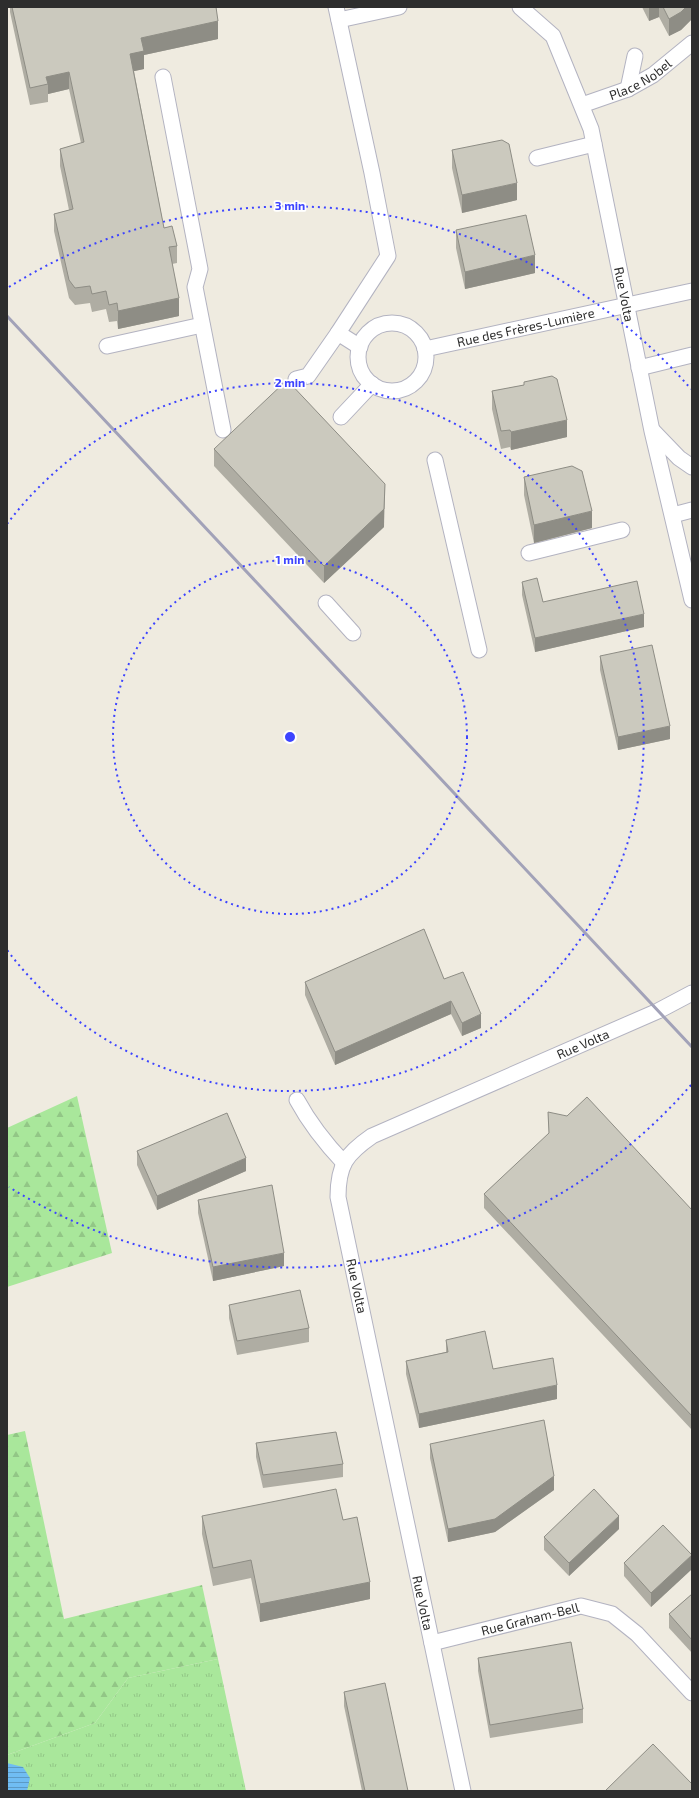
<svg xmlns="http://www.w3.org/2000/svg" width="699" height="1798" viewBox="0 0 699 1798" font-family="'Exo 2',sans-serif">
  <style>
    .grass { fill: url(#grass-tufts) }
    .forest { fill: url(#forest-firs) }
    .water { fill: url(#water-rules) }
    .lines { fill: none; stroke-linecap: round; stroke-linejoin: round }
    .minor-casing { stroke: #b3b3c1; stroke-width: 17 }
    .minor { stroke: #fff; stroke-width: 15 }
    .rail { stroke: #a2a2b8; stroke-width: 3 }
    .wall { fill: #afada3 }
    .shaded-wall { fill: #8e8d85 }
    .building { fill: #cbc9be; stroke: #8e8d85 }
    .ring { fill: none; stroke: #3d44ff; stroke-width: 2; stroke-dasharray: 2 4 }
    .labels { text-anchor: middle; stroke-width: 3.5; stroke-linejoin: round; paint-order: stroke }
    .street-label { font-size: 13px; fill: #2d2d2d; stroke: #fff }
    .centre { fill: #3d44ff; stroke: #fff; stroke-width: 2 }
    .ring-label { font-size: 12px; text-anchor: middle; font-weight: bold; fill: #3d44ff; stroke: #fff; stroke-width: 3.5; stroke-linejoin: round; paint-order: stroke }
  </style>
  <defs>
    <pattern id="grass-tufts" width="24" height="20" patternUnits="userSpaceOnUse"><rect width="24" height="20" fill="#a9e79b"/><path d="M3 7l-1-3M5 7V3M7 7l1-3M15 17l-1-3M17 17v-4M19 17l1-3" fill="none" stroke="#92c686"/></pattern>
    <pattern id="forest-firs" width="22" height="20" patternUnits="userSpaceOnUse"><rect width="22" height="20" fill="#a9e79b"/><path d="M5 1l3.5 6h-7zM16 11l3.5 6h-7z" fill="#92c686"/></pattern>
    <pattern id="water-rules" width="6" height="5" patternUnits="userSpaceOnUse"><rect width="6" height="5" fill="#70bdf3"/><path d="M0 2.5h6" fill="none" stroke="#5c9ac5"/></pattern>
  </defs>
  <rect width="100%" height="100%" fill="#efebe0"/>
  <!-- grass -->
  <path class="grass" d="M218 1659 246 1791H7V1755L95 1723 128 1678Z"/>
  <!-- forest -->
  <g class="forest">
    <path d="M77 1096 112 1253 7 1287V1128Z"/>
    <path d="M25 1431 64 1619 202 1585 218 1659 128 1678 95 1723 7 1755V1435Z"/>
  </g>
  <!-- water -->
  <path class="water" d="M7 1763 23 1767 30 1778 27 1791H7Z"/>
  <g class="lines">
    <!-- minor casing -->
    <g class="minor-casing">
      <g id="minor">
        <path d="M336 7 372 173 388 256 338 333 360 347"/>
        <path id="s1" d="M520 7 553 36 591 129 652 431 692 600"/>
        <path d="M339 20 399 7"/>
        <path d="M163 77 200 269 195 287 223 430"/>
        <path d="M628 89 635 56"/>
        <path id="s2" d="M582 105 628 89 653 75 692 43"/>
        <path d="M537 158 594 144"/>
        <circle cx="392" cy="357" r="34"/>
        <path d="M107 346 202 325"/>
        <path id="s3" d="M425 349 692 291"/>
        <path d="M639 368 692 355"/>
        <path d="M296 379 308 376 338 333"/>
        <path d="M341 417 372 384"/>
        <path d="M653 431 679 458 692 467"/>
        <path d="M435 460 479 650"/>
        <path d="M673 515 692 510"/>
        <path d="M529 553 622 530"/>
        <path d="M326 603 353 633"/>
        <path d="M297 1100C310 1124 325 1143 344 1163"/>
        <path id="s4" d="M432 1643 581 1606 612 1614 637 1634 692 1693"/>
        <path id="s5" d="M463 1791 338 1197C338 1165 346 1154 372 1136L658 1011 692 993"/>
      </g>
    </g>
    <!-- minor -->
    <use href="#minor" class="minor"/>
    <!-- rail -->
    <path class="rail" d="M7 316 692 1047"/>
  </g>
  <!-- wall -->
  <g class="wall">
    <path d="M10 7H216L218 39 144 55V69L134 71 164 228 177 246V263L172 264 179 316 118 329 117 321 109 322 106 309 92 312 90 303 75 305 69 298 54 231V214L69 210 60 166V149L81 143 69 89 48 94V102L30 105 10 12Z"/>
    <path d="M642 7H692V19L681 30 669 36 659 17 649 21Z"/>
    <path d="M452 150 517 200 462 213 452 168Z"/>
    <path d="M456 230 535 273 465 289 456 248Z"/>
    <path d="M524 382 567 437 511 450 510 447 501 449 492 409V391L524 385Z"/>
    <path d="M214 449 384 527 324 583 214 466Z"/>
    <path d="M524 477 592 528 534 543 524 495Z"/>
    <path d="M522 582 543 602 644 627 535 652 522 595Z"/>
    <path d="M600 656 670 739 618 750 600 670Z"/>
    <path d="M444 979 481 1028 462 1036 451 1014 335 1065 305 995V982Z"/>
    <path d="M548 1112 692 1210V1430L484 1208V1194L549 1134Z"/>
    <path d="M137 1151 246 1171 157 1210 137 1165Z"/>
    <path d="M198 1200 284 1266 213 1281 198 1213Z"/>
    <path d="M229 1305 309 1328V1342L237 1355 229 1318Z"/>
    <path d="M446 1340 493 1369 557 1399 419 1428 406 1374V1361L446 1352Z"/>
    <path d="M256 1443 343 1464V1477L263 1488 256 1457Z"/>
    <path d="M430 1444 554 1490 495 1532 448 1542 430 1458Z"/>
    <path d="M202 1516 343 1520 370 1599 260 1622 251 1578 213 1586 202 1534Z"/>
    <path d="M619 1529 569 1576 544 1550V1537Z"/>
    <path d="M692 1555V1569L651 1607 624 1576V1563Z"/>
    <path d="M692 1594V1653L669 1628V1614Z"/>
    <path d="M478 1658 583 1709V1723L490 1738 478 1671Z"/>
    <path d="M344 1692 408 1791H362L344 1706Z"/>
  </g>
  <!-- shaded-wall -->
  <g class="shaded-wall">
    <path d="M649 7H659V17L649 21Z"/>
    <path d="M686 7H692V19L681 30 669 36V19Z"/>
    <path d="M218 21V39L144 55V69L130 72V54L141 38Z"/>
    <path d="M69 72V89L48 94V84L46 77Z"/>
    <path d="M517 183V200L462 213V195Z"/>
    <path d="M535 255V273L465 289V272Z"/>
    <path d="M179 298V316L118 329V311Z"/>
    <path d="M567 420V437L511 450V432Z"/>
    <path d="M385 484 384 527 324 583V566Z"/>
    <path d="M592 511V528L534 543V525Z"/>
    <path d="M644 614V627L535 652V638Z"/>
    <path d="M670 726V739L618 750V737Z"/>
    <path d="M451 1001V1014L335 1065V1052Z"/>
    <path d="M481 1014V1028L462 1036V1023Z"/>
    <path d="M246 1158V1171L157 1210V1196Z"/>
    <path d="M284 1253V1266L213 1281V1267Z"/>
    <path d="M557 1385V1399L419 1428V1414Z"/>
    <path d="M554 1476V1490L495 1532 448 1542V1529Z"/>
    <path d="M619 1516V1529L569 1576V1563Z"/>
    <path d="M692 1555V1569L651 1607V1593Z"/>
    <path d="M370 1582V1599L260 1622V1604Z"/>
  </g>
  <!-- building -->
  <g class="building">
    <path d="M12 7H216L218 21 141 38 144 51 130 54 164 228 172 226 177 246 169 247 179 298 118 311 117 303 109 305 106 291 92 294 90 286 75 288 69 280 54 214 73 209 60 149 84 142 69 72 46 77 48 84 30 88Z"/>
    <path d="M663 7H686L681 12 669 19Z"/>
    <path d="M502 140 509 144 517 183 462 195 452 150Z"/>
    <path d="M526 215 535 255 465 272 456 230Z"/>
    <path d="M552 376 557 379 567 420 511 432 510 430 501 431 492 391 524 385V382Z"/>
    <path d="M287 380 385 484 384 509 324 566 214 449Z"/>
    <path d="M572 466 582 471 592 511 534 525 524 477Z"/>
    <path d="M537 578 543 602 637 581 644 614 535 638 522 582Z"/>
    <path d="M652 645 670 726 618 737 600 656Z"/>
    <path d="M424 929 444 979 463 972 481 1014 462 1023 451 1001 335 1052 305 982Z"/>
    <path d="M587 1097 692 1210V1416L484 1194 549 1133 548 1112 567 1116Z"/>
    <path d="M227 1113 246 1158 157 1196 137 1151Z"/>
    <path d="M272 1185 284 1253 213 1267 198 1200Z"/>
    <path d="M300 1290 309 1328 237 1341 229 1305Z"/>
    <path d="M485 1331 493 1369 553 1358 557 1385 419 1414 406 1361 448 1352 446 1340Z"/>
    <path d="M544 1420 554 1476 495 1519 448 1529 430 1444Z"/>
    <path d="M336 1432 343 1464 263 1475 256 1443Z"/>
    <path d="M336 1489 343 1520 357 1517 370 1582 260 1604 251 1560 213 1568 202 1516Z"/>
    <path d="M594 1489 619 1516 569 1563 544 1537Z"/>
    <path d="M663 1525 692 1555 651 1593 624 1563Z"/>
    <path d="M692 1594V1640L669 1614Z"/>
    <path d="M571 1642 583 1709 490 1725 478 1658Z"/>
    <path d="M385 1683 408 1791H365L344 1692Z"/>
    <path d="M653 1744 692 1784V1791H605Z"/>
  </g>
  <!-- distance rings -->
  <g class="ring">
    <circle cx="290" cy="737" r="177"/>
    <path d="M7 524A354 354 0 1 1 7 950"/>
    <path d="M691 1085A531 531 0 0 1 9 1187M9 287A531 531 0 0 1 691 389"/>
  </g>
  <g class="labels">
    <!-- street labels -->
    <g class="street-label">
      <text dy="5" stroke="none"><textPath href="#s2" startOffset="64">Place Nobel</textPath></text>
      <text dy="5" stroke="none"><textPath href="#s1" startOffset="313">Rue Volta</textPath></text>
      <text dy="5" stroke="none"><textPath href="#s3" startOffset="103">Rue des Frères-Lumière</textPath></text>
      <text dy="5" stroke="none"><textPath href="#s5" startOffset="911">Rue Volta</textPath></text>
      <text transform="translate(357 1286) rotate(78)" y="5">Rue Volta</text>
      <text transform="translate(423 1603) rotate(78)" y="5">Rue Volta</text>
      <text dy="5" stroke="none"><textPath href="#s4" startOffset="101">Rue Graham-Bell</textPath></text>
    </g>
  </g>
  <circle cx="290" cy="737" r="6" class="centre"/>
  <g class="ring-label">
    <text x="290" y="210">3 min</text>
    <text x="290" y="387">2 min</text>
    <text x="290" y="564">1 min</text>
  </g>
  <!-- border -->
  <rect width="699" height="1798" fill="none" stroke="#2d2d2d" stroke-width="16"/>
</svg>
